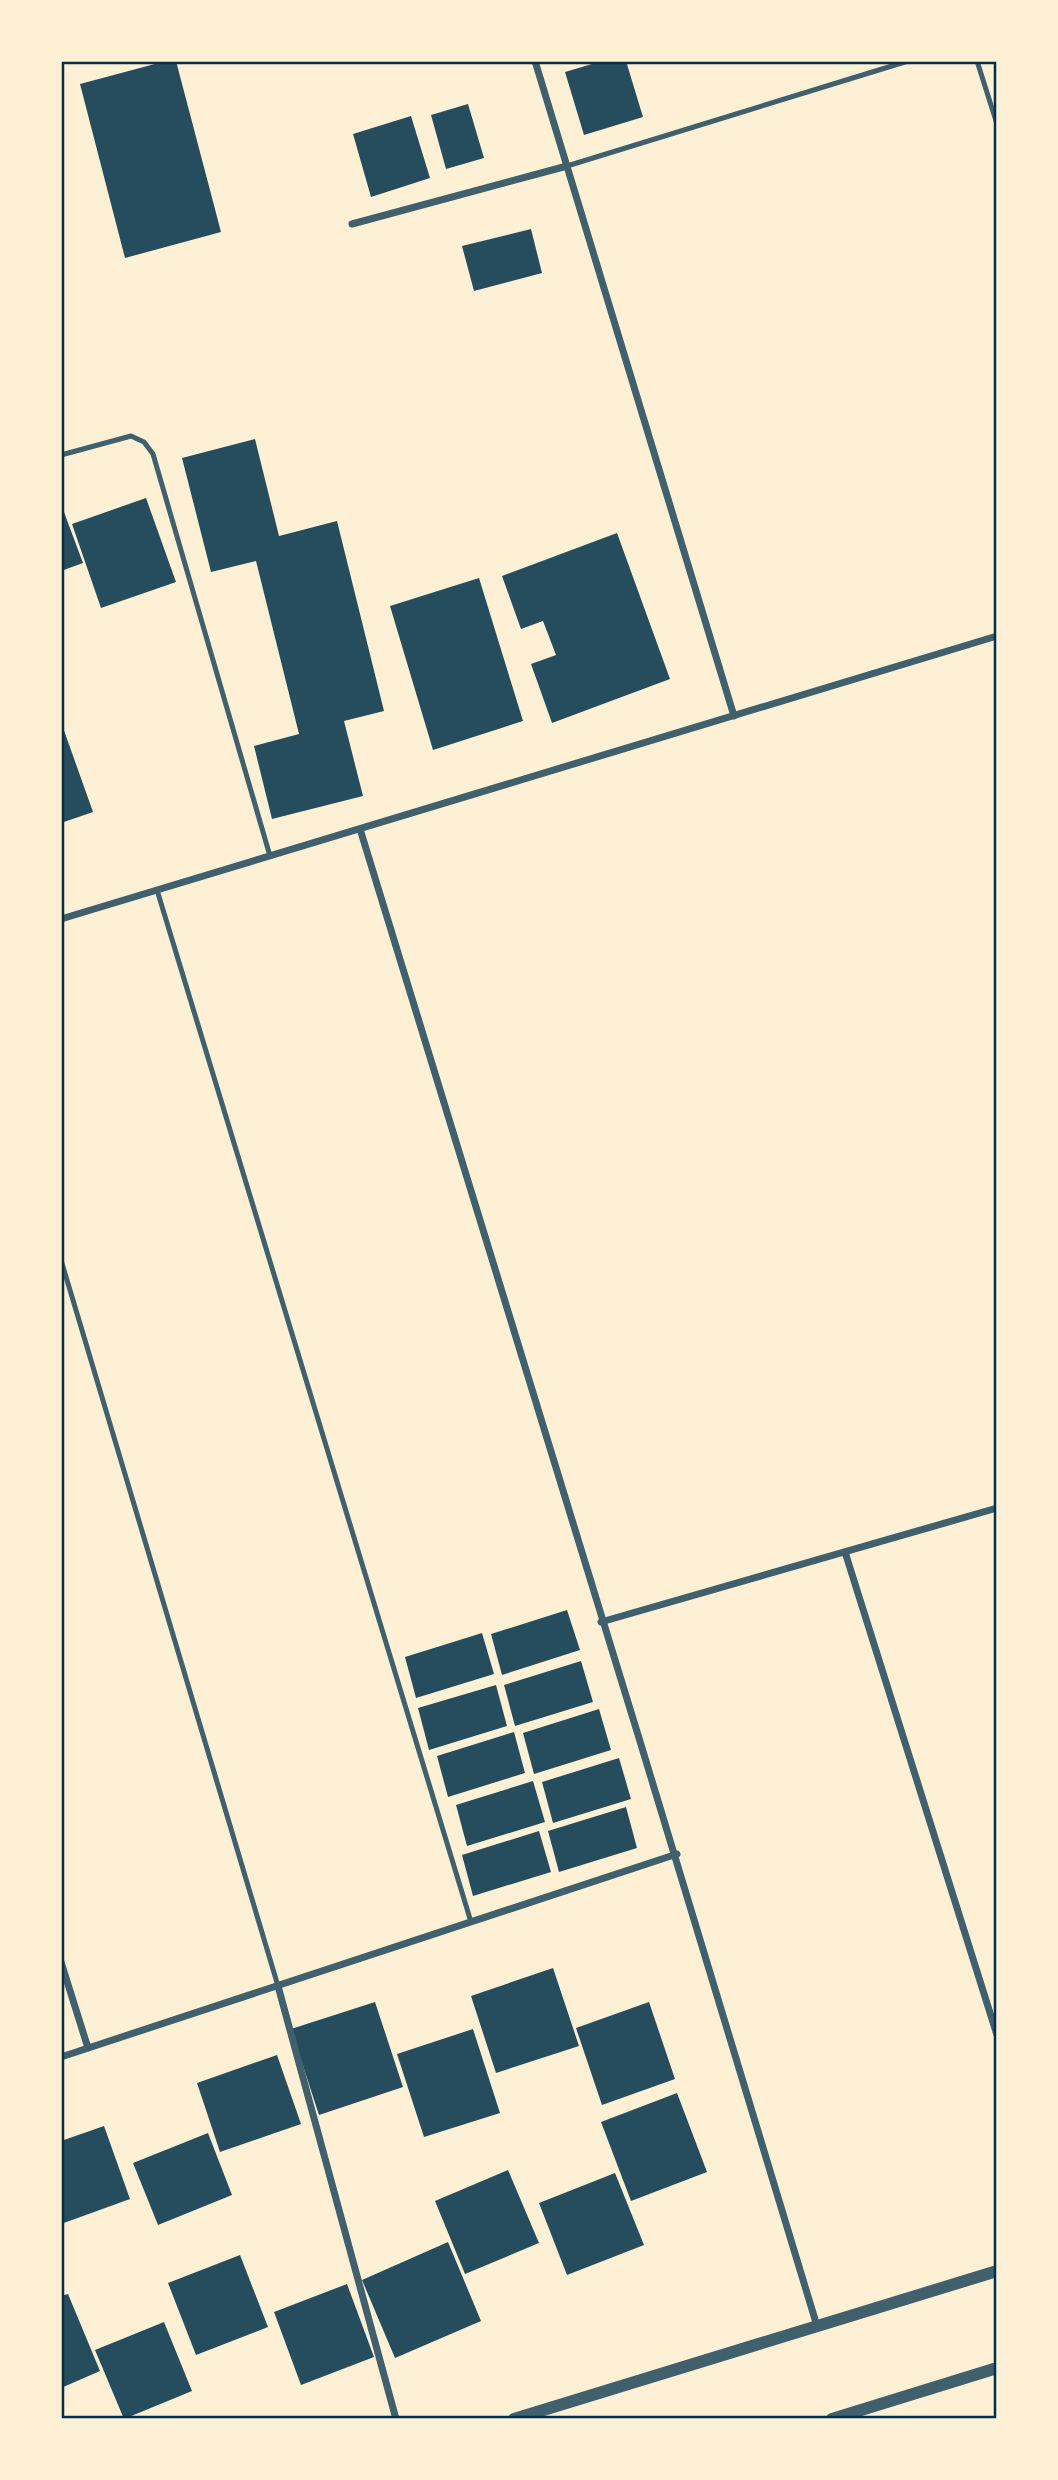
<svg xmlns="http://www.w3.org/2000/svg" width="1058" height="2480" viewBox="0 0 1058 2480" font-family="'Fira Sans',sans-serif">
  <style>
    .building { fill: #264d5e }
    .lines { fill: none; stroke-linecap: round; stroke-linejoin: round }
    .service { stroke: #3f606c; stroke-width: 5 }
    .minor { stroke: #3f606c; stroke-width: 7 }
    .tertiary { stroke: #3f606c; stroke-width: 12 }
    .neatline { fill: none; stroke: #003049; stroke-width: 2.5 }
  </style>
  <rect width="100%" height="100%" fill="#fdf0d5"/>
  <!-- building -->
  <g class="building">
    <path d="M166 61H176L221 232 125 258 80 84Z"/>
    <path d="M602 61H626L643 117 584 135 565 72Z"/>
    <path d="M468 104 484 158 446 169 431 115Z"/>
    <path d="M411 116 430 178 371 197 353 134Z"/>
    <path d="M531 229 542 273 474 291 462 246Z"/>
    <path d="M255 439 279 536 337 521 384 711 344 721 363 796 272 819 254 746 299 734 256 561 211 572 182 458Z"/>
    <path d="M146 498 176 582 101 608 72 524Z"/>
    <path d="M61 504 83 563 61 571Z"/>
    <path d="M617 533 670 679 552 723 531 664 556 655 543 621 521 629 502 576Z"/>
    <path d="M479 578 523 721 433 750 390 606Z"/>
    <path d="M61 722 93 812 61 823Z"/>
    <path d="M567 1610 580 1650 502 1675 491 1634Z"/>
    <path d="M482 1633 494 1674 416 1698 405 1657Z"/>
    <path d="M581 1661 593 1702 515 1726 504 1685Z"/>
    <path d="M496 1685 507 1726 429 1750 418 1708Z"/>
    <path d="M599 1709 611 1750 534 1774 523 1733Z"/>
    <path d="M514 1732 525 1773 448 1797 437 1756Z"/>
    <path d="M619 1758 631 1799 553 1823 542 1782Z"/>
    <path d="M533 1781 545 1822 467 1846 456 1805Z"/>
    <path d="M626 1807 637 1848 559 1872 548 1831Z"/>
    <path d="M539 1831 551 1872 473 1896 462 1855Z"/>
    <path d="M553 1968 579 2046 496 2073 471 1996Z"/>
    <path d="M375 2002 403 2087 319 2115 291 2029Z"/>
    <path d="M649 2002 675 2079 602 2105 576 2028Z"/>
    <path d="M473 2029 500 2113 424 2137 397 2054Z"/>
    <path d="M277 2055 301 2124 220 2152 197 2083Z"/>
    <path d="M677 2093 707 2172 631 2201 601 2122Z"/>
    <path d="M104 2126 130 2199 61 2224V2141Z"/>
    <path d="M208 2133 232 2195 158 2225 133 2163Z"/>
    <path d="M508 2170 539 2243 465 2274 435 2201Z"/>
    <path d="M615 2173 644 2245 567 2275 539 2203Z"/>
    <path d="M448 2242 481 2321 395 2358 362 2280Z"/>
    <path d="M240 2255 268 2327 196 2355 168 2283Z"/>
    <path d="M347 2284 374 2357 301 2385 274 2312Z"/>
    <path d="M68 2294 100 2371 61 2388V2296Z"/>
    <path d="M164 2322 192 2391 124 2419 95 2350Z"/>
  </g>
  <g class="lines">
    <!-- service -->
    <g class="service">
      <path d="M977 61 997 124"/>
      <path d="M567 166 908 61"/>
      <path d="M61 455 131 436 144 442 153 454 270 856"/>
      <path d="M157 890 471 1922"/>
      <path d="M61 1260 278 1986"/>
    </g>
    <!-- minor -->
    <g class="minor">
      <path d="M535 61 734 716"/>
      <path d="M352 224 567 166"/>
      <path d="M360 829C512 1328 668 1826 817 2326"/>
      <path d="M61 919 997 636"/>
      <path d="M845 1552 997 2035"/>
      <path d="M601 1622 997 1508"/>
      <path d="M61 1962 88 2048"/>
      <path d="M278 1986 396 2419"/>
      <path d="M61 2057 677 1854"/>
    </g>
    <!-- tertiary -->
    <g class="tertiary">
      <path d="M514 2419 997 2271"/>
      <path d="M832 2419 997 2368"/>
    </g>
  </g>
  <!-- border -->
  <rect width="1058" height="2480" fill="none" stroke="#fdf0d5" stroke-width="126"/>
  <rect x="63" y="63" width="932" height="2354" class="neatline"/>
</svg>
